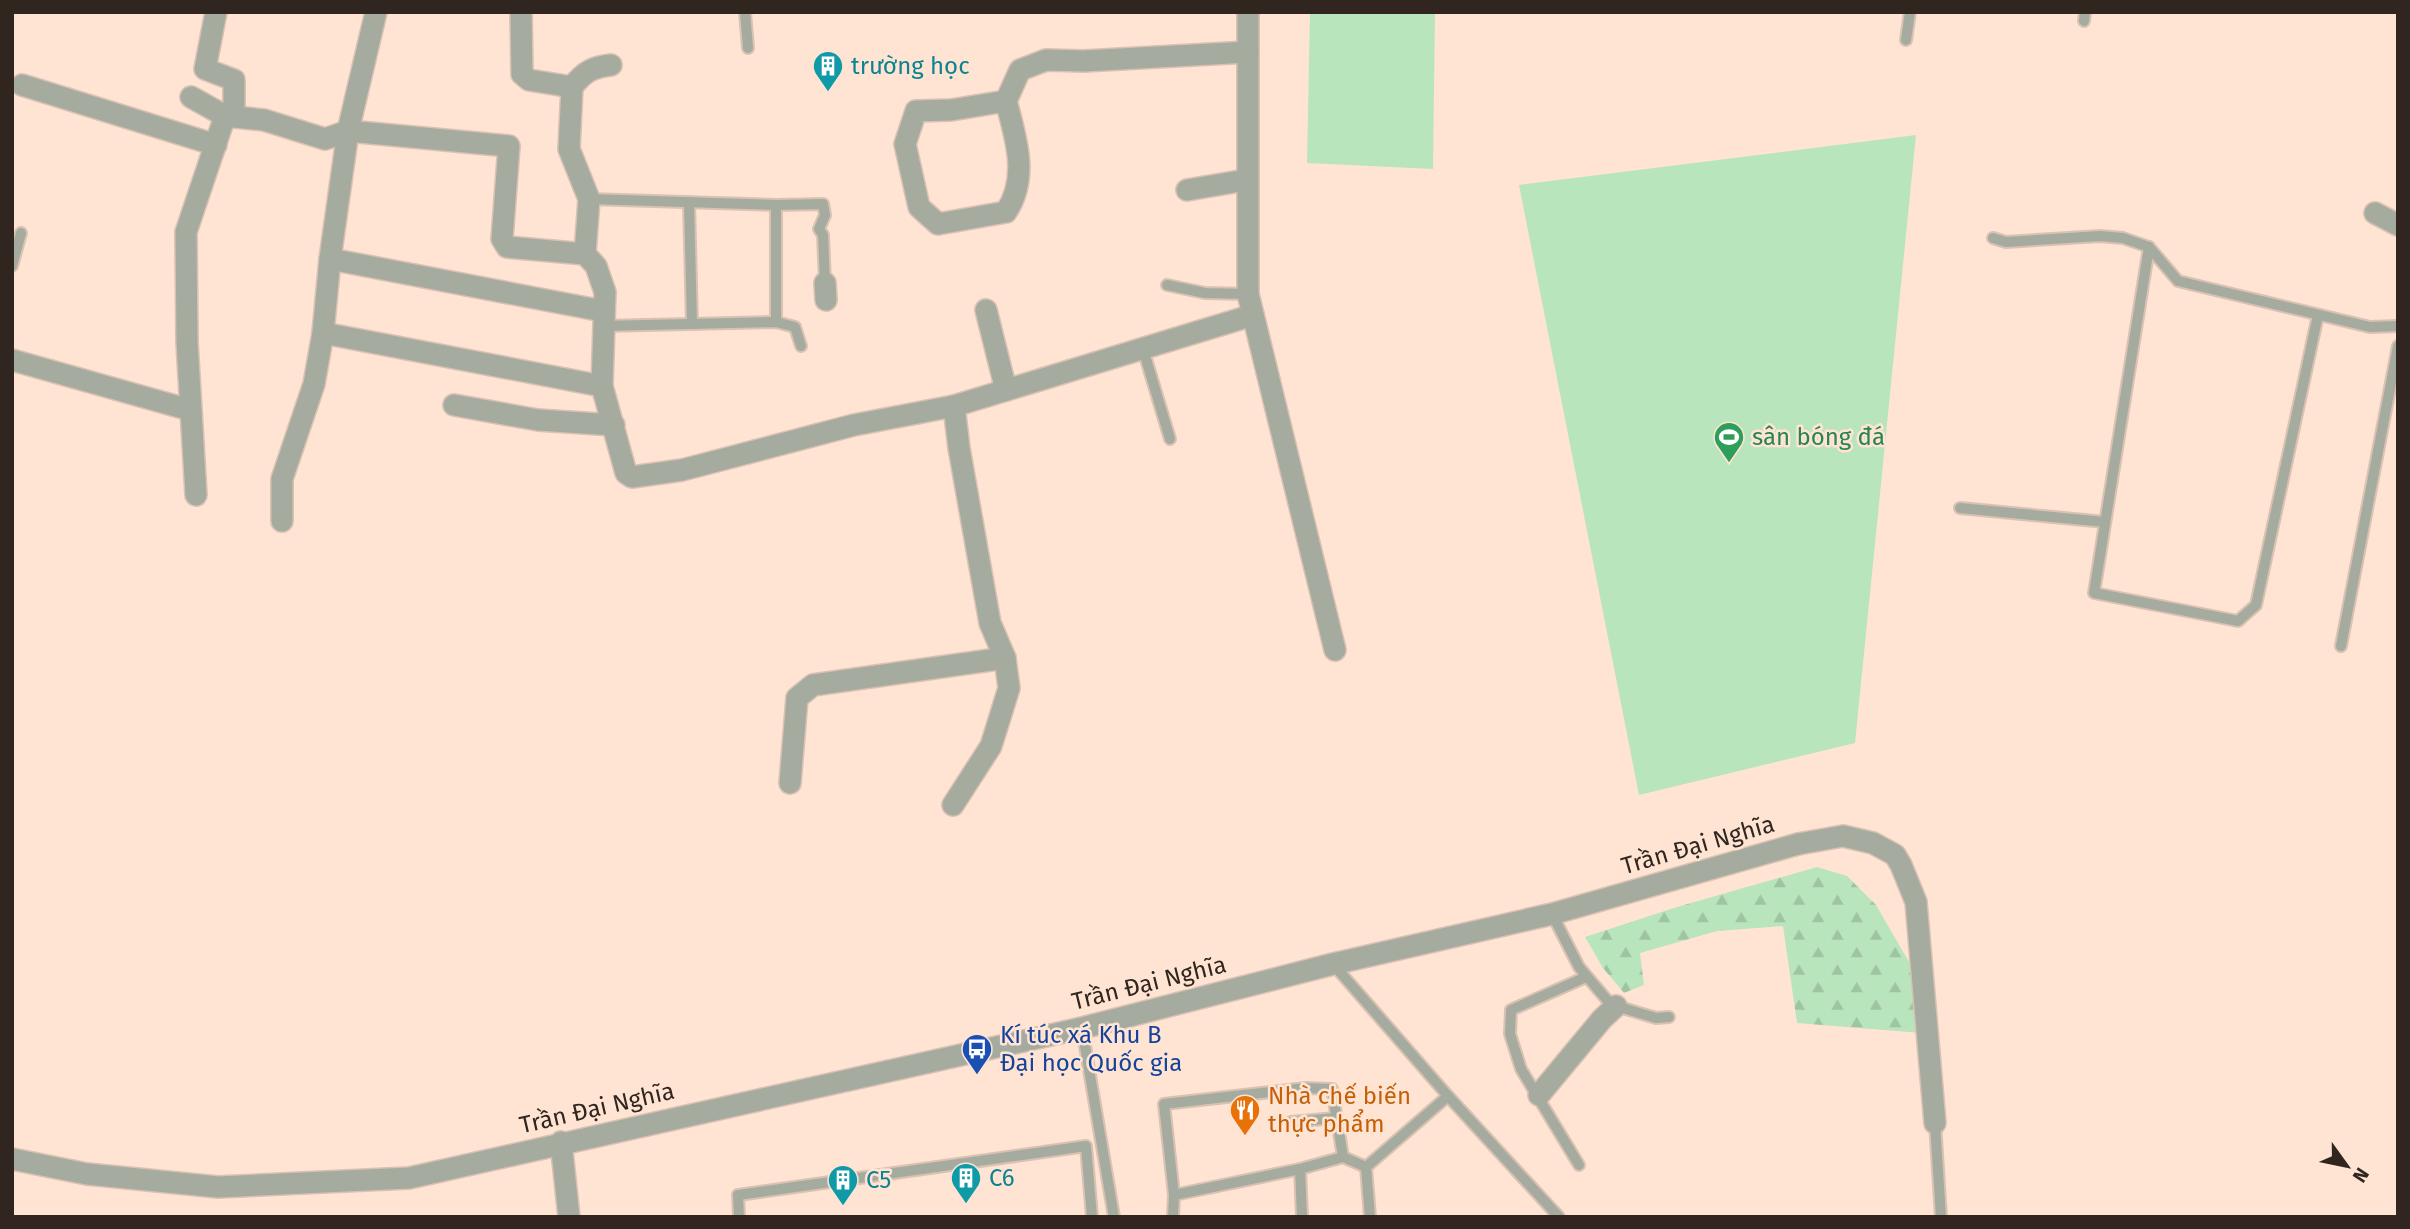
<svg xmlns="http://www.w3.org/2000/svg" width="2410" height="1229" viewBox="0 0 2410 1229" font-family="'Fira Sans',sans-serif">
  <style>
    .forest { fill: url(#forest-firs) }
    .pitch { fill: #b9e5bc }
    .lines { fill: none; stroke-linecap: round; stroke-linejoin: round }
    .service-casing { stroke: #dac2b3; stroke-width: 14 }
    .minor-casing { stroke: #dac2b3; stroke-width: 24 }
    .tertiary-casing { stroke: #dac2b3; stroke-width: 24 }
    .service { stroke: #a6aba0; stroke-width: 10 }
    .minor { stroke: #a6aba0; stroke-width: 21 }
    .tertiary { stroke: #a6aba0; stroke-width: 21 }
    .labels { text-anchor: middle; stroke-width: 5; stroke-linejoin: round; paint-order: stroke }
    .culture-label { font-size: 24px; fill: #0d838f; stroke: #ffe4d3; text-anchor: start }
    .leisure-label { font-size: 24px; fill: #27864d; stroke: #ffe4d3; text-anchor: start }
    .street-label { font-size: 24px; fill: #30261f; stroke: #ffe4d3 }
    .transit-label { font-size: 24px; fill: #164399; stroke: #ffe4d3; text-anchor: start }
    .food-label { font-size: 24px; fill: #c56008; stroke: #ffe4d3; text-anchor: start }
  </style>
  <defs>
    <pattern id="forest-firs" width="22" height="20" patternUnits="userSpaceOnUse" patternTransform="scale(1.75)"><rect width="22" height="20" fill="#b9e5bc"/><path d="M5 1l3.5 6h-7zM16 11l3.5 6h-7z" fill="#9fc4a1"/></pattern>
  </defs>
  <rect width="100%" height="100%" fill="#ffe4d3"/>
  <!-- forest -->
  <path class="forest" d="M1817 867 1847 876 1876 905 1916 974 1921 1033 1797 1023 1783 926 1717 931 1640 953 1644 985 1624 993 1603 968 1585 937 1677 907Z"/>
  <!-- pitch -->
  <g class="pitch">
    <path d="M1310 12H1435L1433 169 1307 163Z"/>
    <path d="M1916 135 1855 743 1639 795 1519 185Z"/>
  </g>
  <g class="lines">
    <!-- service casing -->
    <g class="service-casing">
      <g id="service">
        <path d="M745 12 748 48"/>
        <path d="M2084 21 2085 12"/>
        <path d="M1906 40 1910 12"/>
        <path d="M589 199 776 205"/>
        <path d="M689 202 692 324"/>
        <path d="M1993 238 2006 242 2100 236 2123 238 2149 247 2178 281 2370 327 2398 326"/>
        <path d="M2149 247 2094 593 2238 621 2256 605 2318 315"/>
        <path d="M12 266 21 233"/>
        <path d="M1167 285 1205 293 1248 294"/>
        <path d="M776 322V205L823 204 825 215 819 229 823 235 825 283"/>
        <path d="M603 326 776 322 795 327 801 346"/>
        <path d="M1143 349 1170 439"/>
        <path d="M1960 508 2105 522"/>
        <path d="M2341 646 2398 346"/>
        <path d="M1552 914 1579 967 1607 1000 1616 1006 1656 1018 1669 1017"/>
        <path d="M1333 964 1448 1096 1559 1217"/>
        <path d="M1082 1028 1114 1217"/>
        <path d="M1291 1122 1336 1118"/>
        <path d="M1935 1123 1941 1217"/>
        <path d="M1579 1165 1521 1069 1510 1034 1511 1010 1586 977"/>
        <path d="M1366 1167 1448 1096"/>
        <path d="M1366 1167 1370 1217"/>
        <path d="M1300 1169 1302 1217"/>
        <path d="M1174 1195 1300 1169 1343 1157 1366 1167"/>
        <path d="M739 1217 738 1195 1086 1146 1092 1217"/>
        <path d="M1173 1217 1174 1195 1164 1104 1306 1088 1332 1089 1343 1157"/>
      </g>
    </g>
    <!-- minor casing -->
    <g class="minor-casing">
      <g id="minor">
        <path d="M216 12 205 69 234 80V117"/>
        <path d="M521 12 522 74 529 80 572 87 569 149 589 199 585 254 596 266 605 292 602 386 626 473 632 477 682 470 854 425 954 406 1253 315"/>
        <path d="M1248 12V294L1335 650"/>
        <path d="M22 85 216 145"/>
        <path d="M572 87C584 72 592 67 611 65"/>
        <path d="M191 97 225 116 264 120 325 139 348 131 376 12"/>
        <path d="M1006 101C1016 138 1029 178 1006 212L938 224 919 207 905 144 916 111 951 110 1006 101 1020 70 1046 60 1084 61 1248 52"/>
        <path d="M1187 190 1246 180"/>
        <path d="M2375 213 2398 225"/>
        <path d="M330 259 603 311"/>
        <path d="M825 283 826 300"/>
        <path d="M986 310 1006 390"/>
        <path d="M323 333 602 386"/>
        <path d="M12 360 190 410"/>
        <path d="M454 405 538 420 614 425"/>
        <path d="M196 495 187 342 186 232 225 116"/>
        <path d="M282 521V479L314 384 323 333 330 259 348 131 509 146 502 239 507 247 585 254"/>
        <path d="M790 783 797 698 813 685 1005 658"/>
        <path d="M953 805 991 746 1009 688 1005 658 990 623 959 448 954 406"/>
        <path d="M1798 844 1843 836 1873 843 1895 855 1901 865 1916 902 1935 1123"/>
        <path d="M1539 1095 1602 1019 1616 1006"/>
        <path d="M561 1142 569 1217"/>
      </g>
    </g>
    <!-- tertiary casing -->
    <g class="tertiary-casing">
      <path id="tertiary" d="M12 1159 87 1174 218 1187 409 1178 1082 1028 1333 964 1552 914 1798 844"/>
    </g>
    <!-- service -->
    <use href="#service" class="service"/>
    <!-- minor -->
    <use href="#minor" class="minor"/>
    <!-- tertiary -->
    <use href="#tertiary" class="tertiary"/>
  </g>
  <!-- icons -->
  <defs>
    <g id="building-pin" transform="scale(1.575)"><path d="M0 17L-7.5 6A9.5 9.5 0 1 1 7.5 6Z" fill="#0f9aa8" stroke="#ffe4d3"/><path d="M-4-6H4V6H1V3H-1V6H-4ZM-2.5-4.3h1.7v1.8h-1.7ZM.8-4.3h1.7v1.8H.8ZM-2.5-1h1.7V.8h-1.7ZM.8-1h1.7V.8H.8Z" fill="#fff"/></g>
    <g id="stadium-pin" transform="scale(1.575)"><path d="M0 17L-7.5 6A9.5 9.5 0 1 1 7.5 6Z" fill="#2e9e5b" stroke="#ffe4d3"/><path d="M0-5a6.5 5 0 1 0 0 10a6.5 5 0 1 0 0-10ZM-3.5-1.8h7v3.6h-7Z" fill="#fff"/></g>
    <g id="bus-pin" transform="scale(1.575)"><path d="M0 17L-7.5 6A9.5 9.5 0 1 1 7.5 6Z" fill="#1a4fb4" stroke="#ffe4d3"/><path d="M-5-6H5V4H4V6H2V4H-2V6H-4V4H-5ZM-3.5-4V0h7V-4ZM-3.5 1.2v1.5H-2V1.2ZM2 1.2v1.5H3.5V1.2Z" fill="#fff"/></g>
    <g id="restaurant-pin" transform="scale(1.575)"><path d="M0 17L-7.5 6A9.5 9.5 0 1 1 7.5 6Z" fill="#e8710a" stroke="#ffe4d3"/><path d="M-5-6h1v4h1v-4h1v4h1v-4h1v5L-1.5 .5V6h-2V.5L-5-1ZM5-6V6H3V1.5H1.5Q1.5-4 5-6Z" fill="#fff"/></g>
  </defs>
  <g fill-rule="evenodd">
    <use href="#building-pin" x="828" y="66"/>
    <use href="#stadium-pin" x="1729" y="437"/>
    <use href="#bus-pin" x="977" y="1049"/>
    <use href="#restaurant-pin" x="1245" y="1110"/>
    <use href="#building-pin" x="966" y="1178"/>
    <use href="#building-pin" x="843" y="1180"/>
  </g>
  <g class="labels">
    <!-- culture labels -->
    <g class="culture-label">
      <text x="851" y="74">trường học</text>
      <text x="989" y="1186">C6</text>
      <text x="866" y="1188">C5</text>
    </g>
    <!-- leisure labels -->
    <g class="leisure-label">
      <text x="1752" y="445">sân bóng đá</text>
    </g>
    <!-- street labels -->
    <g class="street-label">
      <text transform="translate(1698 845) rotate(-16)" y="8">Trần Đại Nghĩa</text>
      <text transform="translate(1149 983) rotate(-14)" y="8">Trần Đại Nghĩa</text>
      <text transform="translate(597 1108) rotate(-13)" y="8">Trần Đại Nghĩa</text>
    </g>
    <!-- transit labels -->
    <g class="transit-label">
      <text x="1000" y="1043">Kí túc xá Khu B<tspan x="1000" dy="28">Đại học Quốc gia</tspan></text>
    </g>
    <!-- food labels -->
    <g class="food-label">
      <text x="1268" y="1104">Nhà chế biến<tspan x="1268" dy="28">thực phẩm</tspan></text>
    </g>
  </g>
  <!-- border -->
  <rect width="2410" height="1229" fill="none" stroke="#30261f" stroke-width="28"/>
  <!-- north arrow -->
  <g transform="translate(2347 1166) rotate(123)" stroke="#ffe4d3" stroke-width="5" paint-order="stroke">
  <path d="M0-5L12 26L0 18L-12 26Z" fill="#30261f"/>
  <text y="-10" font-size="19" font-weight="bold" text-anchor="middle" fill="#30261f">N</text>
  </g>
</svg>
